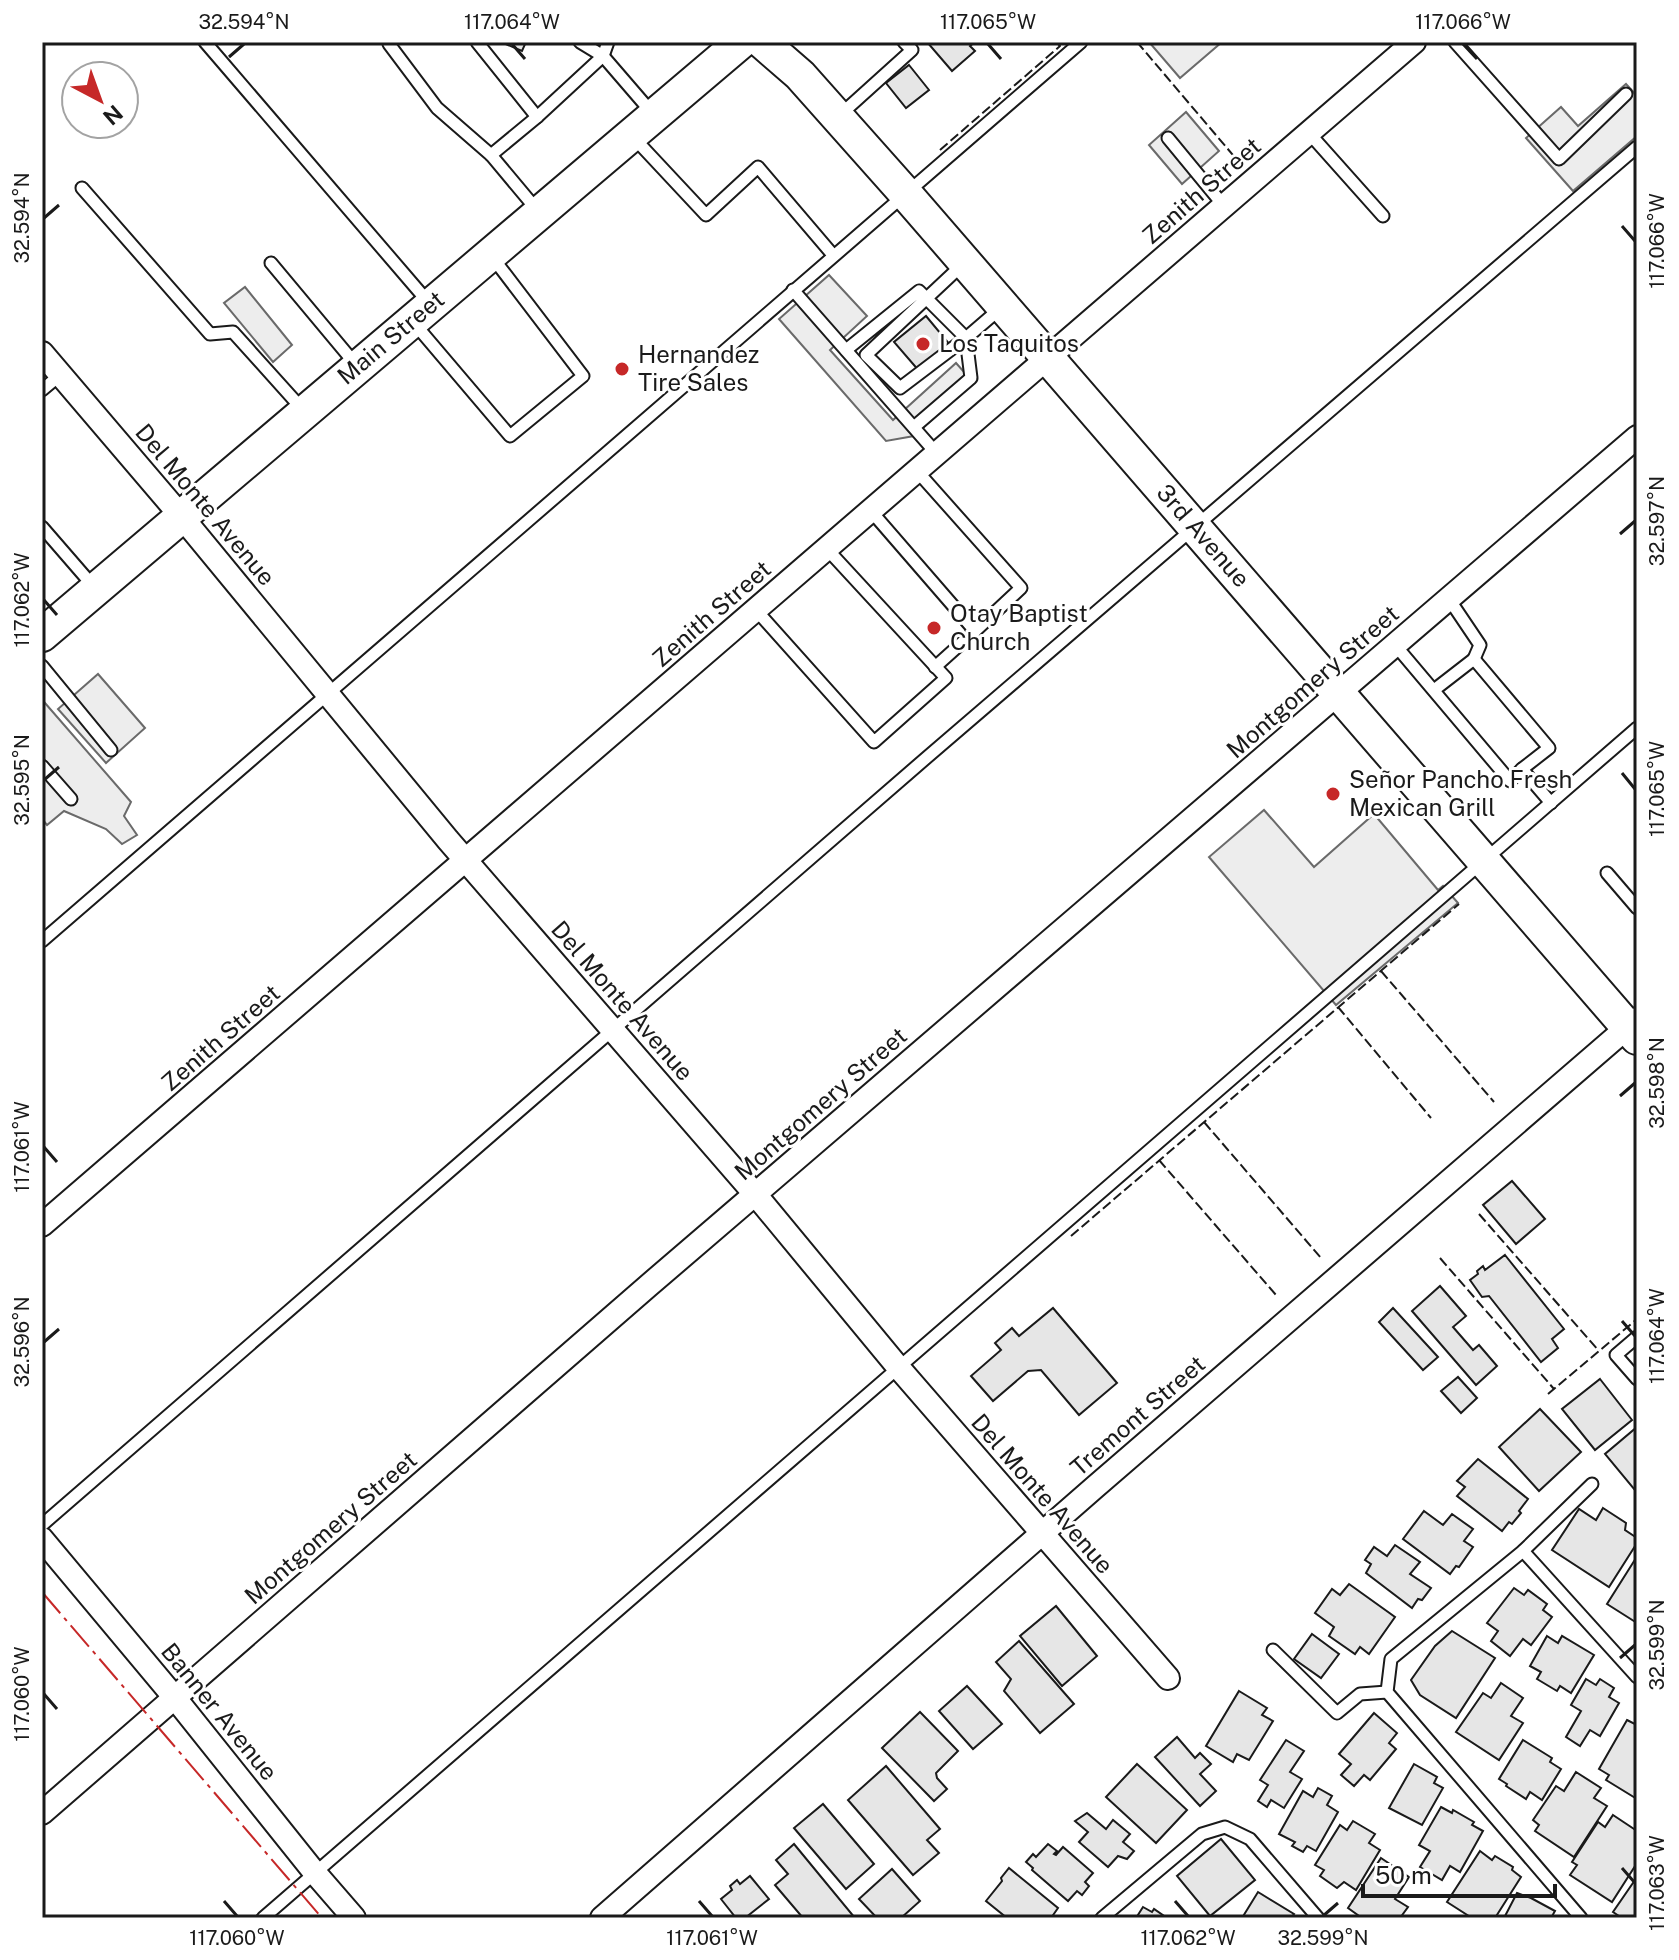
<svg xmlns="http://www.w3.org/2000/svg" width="1679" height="1960" viewBox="0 0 1679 1960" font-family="'Public Sans',sans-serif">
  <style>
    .parking { fill: #ededed; stroke: #6a6a6a; stroke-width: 2 }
    .building { fill: #e6e6e6; stroke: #1a1a1a; stroke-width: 2 }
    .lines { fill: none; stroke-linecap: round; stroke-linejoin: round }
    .service-casing { stroke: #1a1a1a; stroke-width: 15 }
    .minor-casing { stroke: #1a1a1a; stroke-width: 26 }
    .secondary-casing { stroke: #1a1a1a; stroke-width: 36 }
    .service { stroke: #fff; stroke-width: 11 }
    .minor { stroke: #fff; stroke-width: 22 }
    .secondary { stroke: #fff; stroke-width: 32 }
    .fence { stroke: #1a1a1a; stroke-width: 2; stroke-dasharray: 10 4; stroke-linecap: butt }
    .power { stroke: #c62828; stroke-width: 2; stroke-dasharray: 28 6 4 6; stroke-linecap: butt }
    .ticks { fill: none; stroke: #1a1a1a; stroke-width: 3 }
    .poi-dot { fill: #c62828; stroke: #fff; stroke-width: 3 }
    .labels { text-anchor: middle; stroke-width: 6; stroke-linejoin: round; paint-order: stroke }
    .street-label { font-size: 24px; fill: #1a1a1a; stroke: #fff }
    .poi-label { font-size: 24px; fill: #1a1a1a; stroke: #fff; text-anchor: start }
    .neatline { fill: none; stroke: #1a1a1a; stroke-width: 3 }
    .ticks-label { font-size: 20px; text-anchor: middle; fill: #1a1a1a }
  </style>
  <rect width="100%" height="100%" fill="#fff"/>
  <!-- parking -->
  <g class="parking">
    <path d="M1149 42H1222L1180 78Z"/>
    <path d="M1626 84 1637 96V136L1573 191 1526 138 1561 107 1578 126Z"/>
    <path d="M1186 112 1219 151 1182 184 1149 145Z"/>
    <path d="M829 275 867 316 830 350 893 420 956 363 973 382 914 436 886 441 779 319Z"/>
    <path d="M245 287 292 345 273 362 224 303Z"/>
    <path d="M98 674 145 728 106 763 58 709Z"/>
    <path d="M45 703 131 802 124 816 137 835 122 844 106 829 64 811 47 825 42 819V706Z"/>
    <path d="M1264 810 1314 867 1374 814 1438 890 1443 886 1458 903 1336 1005 1209 857Z"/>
  </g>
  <!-- building -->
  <g class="building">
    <path d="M501 42H526L522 51Z"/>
    <path d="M927 42H975L970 46 975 51 952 71Z"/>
    <path d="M909 65 929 90 906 108 886 83Z"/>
    <path d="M926 316 951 346 920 372 894 342Z"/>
    <path d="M1512 1181 1545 1219 1516 1244 1483 1205Z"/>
    <path d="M1505 1255 1564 1329 1552 1339 1558 1348 1541 1362 1489 1296 1482 1297 1470 1280 1478 1274 1477 1271 1483 1266 1485 1270Z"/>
    <path d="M1440 1286 1466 1316 1453 1327 1473 1350 1479 1345 1497 1366 1476 1385 1412 1311Z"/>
    <path d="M1053 1308 1117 1383 1079 1415 1041 1370 1028 1371 993 1401 971 1376 1001 1350 995 1343 1012 1328 1019 1336Z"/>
    <path d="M1393 1308 1438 1357 1423 1370 1379 1322Z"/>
    <path d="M1458 1377 1477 1398 1461 1413 1441 1391Z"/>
    <path d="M1600 1379 1632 1420 1595 1450 1562 1409Z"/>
    <path d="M1540 1409 1581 1452 1539 1491 1499 1447Z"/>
    <path d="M1637 1427V1487L1634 1489 1605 1454Z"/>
    <path d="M1478 1459 1528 1499 1519 1511 1521 1513 1512 1524 1509 1522 1502 1531 1457 1496 1465 1487 1457 1481Z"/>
    <path d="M1603 1508 1626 1523 1625 1530 1637 1538V1543L1609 1587 1552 1550 1579 1509 1596 1520Z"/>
    <path d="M1424 1511 1443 1525 1452 1514 1473 1529 1464 1541 1473 1547 1459 1567 1456 1566 1450 1574 1403 1539Z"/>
    <path d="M1395 1545 1420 1562 1410 1574 1431 1588 1422 1600 1418 1599 1412 1608 1366 1573 1371 1564 1365 1560 1374 1547 1387 1556Z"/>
    <path d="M1636 1558 1637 1559V1623L1607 1604Z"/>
    <path d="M1349 1584 1395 1617 1369 1654 1360 1647 1355 1654 1329 1636 1334 1627 1315 1613 1332 1589 1340 1595Z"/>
    <path d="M1514 1588 1524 1595 1528 1590 1547 1604 1543 1610 1552 1617 1531 1645 1523 1639 1510 1656 1491 1641 1498 1631 1487 1623Z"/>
    <path d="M1056 1606 1097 1656 1062 1686 1020 1636Z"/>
    <path d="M1452 1631 1495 1658 1456 1718 1420 1695 1411 1680 1435 1646Z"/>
    <path d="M1312 1634 1339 1654 1321 1678 1294 1659Z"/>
    <path d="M1547 1636 1558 1643 1562 1636 1594 1655 1571 1693 1560 1686 1557 1691 1537 1679 1541 1672 1530 1666Z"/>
    <path d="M1019 1641 1074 1704 1040 1733 1004 1691 1011 1679 996 1662Z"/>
    <path d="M1586 1679 1596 1685 1600 1679 1614 1688 1609 1697 1619 1703 1600 1736 1590 1730 1580 1746 1566 1737 1581 1711 1571 1705Z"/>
    <path d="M1501 1683 1523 1698 1511 1716 1523 1723 1499 1760 1456 1732 1483 1693 1491 1698Z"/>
    <path d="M967 1686 1002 1724 973 1749 939 1711Z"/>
    <path d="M1239 1691 1267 1708 1262 1715 1273 1721 1249 1760 1237 1754 1233 1762 1206 1746Z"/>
    <path d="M920 1712 958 1751 936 1773 937 1778 947 1789 934 1801 882 1748Z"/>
    <path d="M1374 1713 1397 1733 1389 1743 1396 1749 1370 1780 1364 1775 1354 1786 1341 1775 1351 1764 1339 1754Z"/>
    <path d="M1627 1720 1637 1725V1799L1606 1780 1609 1775 1599 1769Z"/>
    <path d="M1177 1737 1195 1758 1200 1753 1211 1764 1200 1774 1216 1791 1200 1806 1155 1757Z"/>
    <path d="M1286 1740 1304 1751 1290 1772 1302 1779 1284 1808 1271 1800 1267 1807 1258 1801 1268 1785 1260 1780Z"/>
    <path d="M1523 1740 1552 1758 1550 1762 1561 1769 1542 1800 1530 1792 1526 1799 1506 1786 1507 1784 1499 1779Z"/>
    <path d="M1137 1764 1187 1810 1156 1843 1106 1797Z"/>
    <path d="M1414 1764 1437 1777 1434 1783 1443 1788 1422 1825 1389 1808Z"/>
    <path d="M886 1766 940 1829 927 1840 939 1853 913 1875 848 1800Z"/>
    <path d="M1576 1772 1601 1788 1594 1798 1607 1806 1574 1857 1535 1831 1539 1825 1533 1820 1556 1786 1564 1791Z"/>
    <path d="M1318 1788 1332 1796 1327 1805 1338 1812 1316 1851 1307 1846 1303 1852 1292 1846 1295 1842 1279 1834 1303 1791 1313 1797Z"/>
    <path d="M823 1804 874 1864 846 1889 794 1828Z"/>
    <path d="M1441 1807 1452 1813 1453 1810 1474 1822 1472 1825 1483 1831 1460 1872 1450 1866 1442 1880 1420 1867 1430 1851 1419 1845Z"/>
    <path d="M1087 1813 1106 1829 1113 1820 1130 1834 1123 1842 1134 1851 1127 1859 1118 1856 1108 1867 1079 1842 1088 1832 1075 1821Z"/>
    <path d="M1613 1815 1637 1831V1863L1612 1902 1570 1875 1577 1865 1572 1862 1598 1822 1605 1827Z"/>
    <path d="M1353 1821 1375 1834 1369 1843 1380 1850 1356 1890 1344 1882 1337 1888 1320 1876 1324 1870 1315 1865 1340 1825 1347 1830Z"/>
    <path d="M1221 1839 1255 1880 1210 1916 1177 1876Z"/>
    <path d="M794 1844 855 1918H803L775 1885 788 1874 776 1860Z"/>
    <path d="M1048 1844 1057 1851 1054 1854 1056 1855 1063 1847 1093 1873 1085 1882 1089 1886 1082 1895 1077 1891 1068 1901 1032 1870 1033 1868 1026 1862 1033 1854 1036 1857Z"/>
    <path d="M1480 1851 1492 1860 1495 1856 1513 1867 1512 1870 1521 1877 1495 1918H1472L1447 1902Z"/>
    <path d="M1381 1858 1409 1877 1395 1899 1408 1907 1400 1918H1362L1348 1908Z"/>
    <path d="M1009 1868 1058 1908 1051 1918H1007L986 1901 1002 1881 1001 1878Z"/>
    <path d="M892 1869 920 1901 901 1918H877L859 1899Z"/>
    <path d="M750 1876 769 1899 745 1918H736L721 1899 732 1890 730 1886 737 1880 740 1884Z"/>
    <path d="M1635 1880 1637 1882V1918H1622L1613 1912Z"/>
    <path d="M1258 1892 1294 1914 1291 1918H1242Z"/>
    <path d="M1517 1893 1531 1898 1555 1911 1551 1918H1504Z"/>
    <path d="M1143 1907 1152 1912 1154 1909 1167 1918H1136Z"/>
  </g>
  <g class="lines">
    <!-- service casing -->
    <g class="service-casing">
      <g id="service">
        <path d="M205 42 429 303"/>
        <path d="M391 42 389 44 437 108 491 155"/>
        <path d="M477 42 537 117 491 155 537 210"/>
        <path d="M580 42 603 56 653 114"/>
        <path d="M1455 42 1559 159 1626 94"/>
        <path d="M840 115 912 50 904 42"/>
        <path d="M537 117 603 56 608 42"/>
        <path d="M1309 133 1383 216"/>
        <path d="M634 138 706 215 758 167 833 255"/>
        <path d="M1168 138 1224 206"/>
        <path d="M82 188 210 334 233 332 304 411"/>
        <path d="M271 263 357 366"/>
        <path d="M793 290 937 454"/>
        <path d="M414 323 510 436 583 376 493 258"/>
        <path d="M846 350 919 291 966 338 900 388 866 355 962 265"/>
        <path d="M42 390 60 375"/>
        <path d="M914 427 971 378 966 338 1002 307"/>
        <path d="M871 511 975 631 1021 588 917 471"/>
        <path d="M42 527 94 587"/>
        <path d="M1449 599 1480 645 1474 659"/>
        <path d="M756 610 874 742 946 678 827 549"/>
        <path d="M1396 646 1510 781 1522 769 1551 803"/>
        <path d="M42 666 111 750"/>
        <path d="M935 667 975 631"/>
        <path d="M1434 690 1474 659 1549 748 1522 769"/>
        <path d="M42 766 71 799"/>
        <path d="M1607 873 1637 908"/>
        <path d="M42 941C390 643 734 341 1081 42"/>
        <path d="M1637 1337 1616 1355 1637 1379"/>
        <path d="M42 1525C572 1063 1103 604 1637 147"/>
        <path d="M1523 1551 1637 1677"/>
        <path d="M1273 1650 1337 1713 1360 1694 1387 1692"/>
        <path d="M263 1918 1637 728"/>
        <path d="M1102 1918 1202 1834 1225 1827 1250 1839 1318 1918"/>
        <path d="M1581 1918 1387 1692 1391 1659 1523 1551 1592 1484"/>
      </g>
    </g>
    <!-- minor casing -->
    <g class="minor-casing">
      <g id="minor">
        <path d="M42 353 181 516 448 840 755 1194 898 1367 1168 1678"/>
        <path d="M42 1225 1414 42"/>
        <path d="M42 1539 175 1698 315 1873 354 1918"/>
        <path d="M42 1813 648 1286 1637 437"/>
        <path d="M602 1918 1095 1487 1637 1019"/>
      </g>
    </g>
    <!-- secondary casing -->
    <g class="secondary-casing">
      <g id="secondary">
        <path d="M762 42 800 75 905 193 1637 1038"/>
        <path d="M42 635 741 42"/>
      </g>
    </g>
    <!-- service -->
    <use href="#service" class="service"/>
    <!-- minor -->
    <use href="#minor" class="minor"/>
    <!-- secondary -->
    <use href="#secondary" class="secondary"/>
    <!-- fence -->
    <g class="fence">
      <path d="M1137 42 1238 161"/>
      <path d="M940 150 1060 46 1056 42"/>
      <path d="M1381 971 1494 1102"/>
      <path d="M1338 1007 1431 1118"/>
      <path d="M1204 1122 1321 1258"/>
      <path d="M1159 1160 1276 1295"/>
      <path d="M1479 1214 1599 1351"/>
      <path d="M1071 1236 1459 904"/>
      <path d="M1440 1258 1554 1389"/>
      <path d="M1548 1394 1637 1319"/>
    </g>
    <!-- power -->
    <path class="power" d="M42 1592 322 1918"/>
  </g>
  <!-- ticks -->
  <path class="ticks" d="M512 44 525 59M988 44 1001 59M1463 44 1477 59M229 57 244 44M44 218 59 205M1622 226 1635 241M1620 534 1635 521M44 600 57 615M1622 773 1635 789M44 780 59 767M1620 1096 1635 1083M44 1147 57 1162M1622 1321 1635 1336M44 1342 59 1329M1620 1658 1635 1645M44 1694 57 1709M1622 1868 1635 1883M224 1901 237 1916M699 1901 712 1916M1175 1901 1188 1916M1323 1916 1338 1903"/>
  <!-- markers -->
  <g class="poi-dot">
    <circle cx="923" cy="344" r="8"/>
    <circle cx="622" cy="369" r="8"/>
    <circle cx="934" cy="628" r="8"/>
    <circle cx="1333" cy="794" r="8"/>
  </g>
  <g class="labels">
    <!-- street labels -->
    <g class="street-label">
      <text transform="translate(1202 191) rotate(-41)" y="8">Zenith Street</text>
      <text transform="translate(391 338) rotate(-40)" y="8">Main Street</text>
      <text transform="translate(205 505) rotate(50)" y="8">Del Monte Avenue</text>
      <text transform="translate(1203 536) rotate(49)" y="8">3rd Avenue</text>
      <text transform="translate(712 614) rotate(-41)" y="8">Zenith Street</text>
      <text transform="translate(1313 682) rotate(-41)" y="8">Montgomery Street</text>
      <text transform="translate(622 1001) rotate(49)" y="8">Del Monte Avenue</text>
      <text transform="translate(221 1038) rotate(-41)" y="8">Zenith Street</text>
      <text transform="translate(821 1104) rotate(-41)" y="8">Montgomery Street</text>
      <text transform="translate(1138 1416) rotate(-41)" y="8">Tremont Street</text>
      <text transform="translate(1042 1494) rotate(49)" y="8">Del Monte Avenue</text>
      <text transform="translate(331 1528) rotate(-41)" y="8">Montgomery Street</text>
      <text transform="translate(219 1712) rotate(51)" y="8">Banner Avenue</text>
    </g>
    <!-- poi labels -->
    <g class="poi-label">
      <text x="939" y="352">Los Taquitos</text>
      <text x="638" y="363">Hernandez<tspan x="638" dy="28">Tire Sales</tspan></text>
      <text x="950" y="622">Otay Baptist<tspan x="950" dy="28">Church</tspan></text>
      <text x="1349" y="788">Señor Pancho Fresh<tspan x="1349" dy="28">Mexican Grill</tspan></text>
    </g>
  </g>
  <!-- border -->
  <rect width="1679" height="1960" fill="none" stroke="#ffffff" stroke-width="88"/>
  <!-- north arrow -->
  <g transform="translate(100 100) rotate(139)"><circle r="38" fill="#ffffff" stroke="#a3a3a3" stroke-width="2"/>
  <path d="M0-6L14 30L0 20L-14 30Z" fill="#c62828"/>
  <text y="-12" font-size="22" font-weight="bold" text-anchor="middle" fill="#1a1a1a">N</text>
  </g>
  <!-- scale -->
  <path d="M1363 1884v12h192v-12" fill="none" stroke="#1a1a1a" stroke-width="4"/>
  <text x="1375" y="1884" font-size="24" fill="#1a1a1a" stroke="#ffffff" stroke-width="6" paint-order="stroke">50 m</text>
  <rect x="44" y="44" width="1591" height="1872" class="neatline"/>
  <g class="ticks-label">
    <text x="244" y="29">32.594°N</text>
    <text x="512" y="29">117.064°W</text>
    <text x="988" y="29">117.065°W</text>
    <text x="1463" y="29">117.066°W</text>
    <text transform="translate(22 218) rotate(-90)" y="7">32.594°N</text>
    <text transform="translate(1657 241) rotate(-90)" y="7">117.066°W</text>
    <text transform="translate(1657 521) rotate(-90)" y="7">32.597°N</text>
    <text transform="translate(22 600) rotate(-90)" y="7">117.062°W</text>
    <text transform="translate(22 780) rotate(-90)" y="7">32.595°N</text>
    <text transform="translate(1657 789) rotate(-90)" y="7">117.065°W</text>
    <text transform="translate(1657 1083) rotate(-90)" y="7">32.598°N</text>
    <text transform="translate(22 1147) rotate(-90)" y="7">117.061°W</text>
    <text transform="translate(1657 1336) rotate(-90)" y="7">117.064°W</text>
    <text transform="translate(22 1342) rotate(-90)" y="7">32.596°N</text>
    <text transform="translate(1657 1645) rotate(-90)" y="7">32.599°N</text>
    <text transform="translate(22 1694) rotate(-90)" y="7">117.060°W</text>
    <text transform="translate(1657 1883) rotate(-90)" y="7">117.063°W</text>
    <text x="237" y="1945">117.060°W</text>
    <text x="712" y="1945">117.061°W</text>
    <text x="1188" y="1945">117.062°W</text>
    <text x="1323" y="1945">32.599°N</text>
  </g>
</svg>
